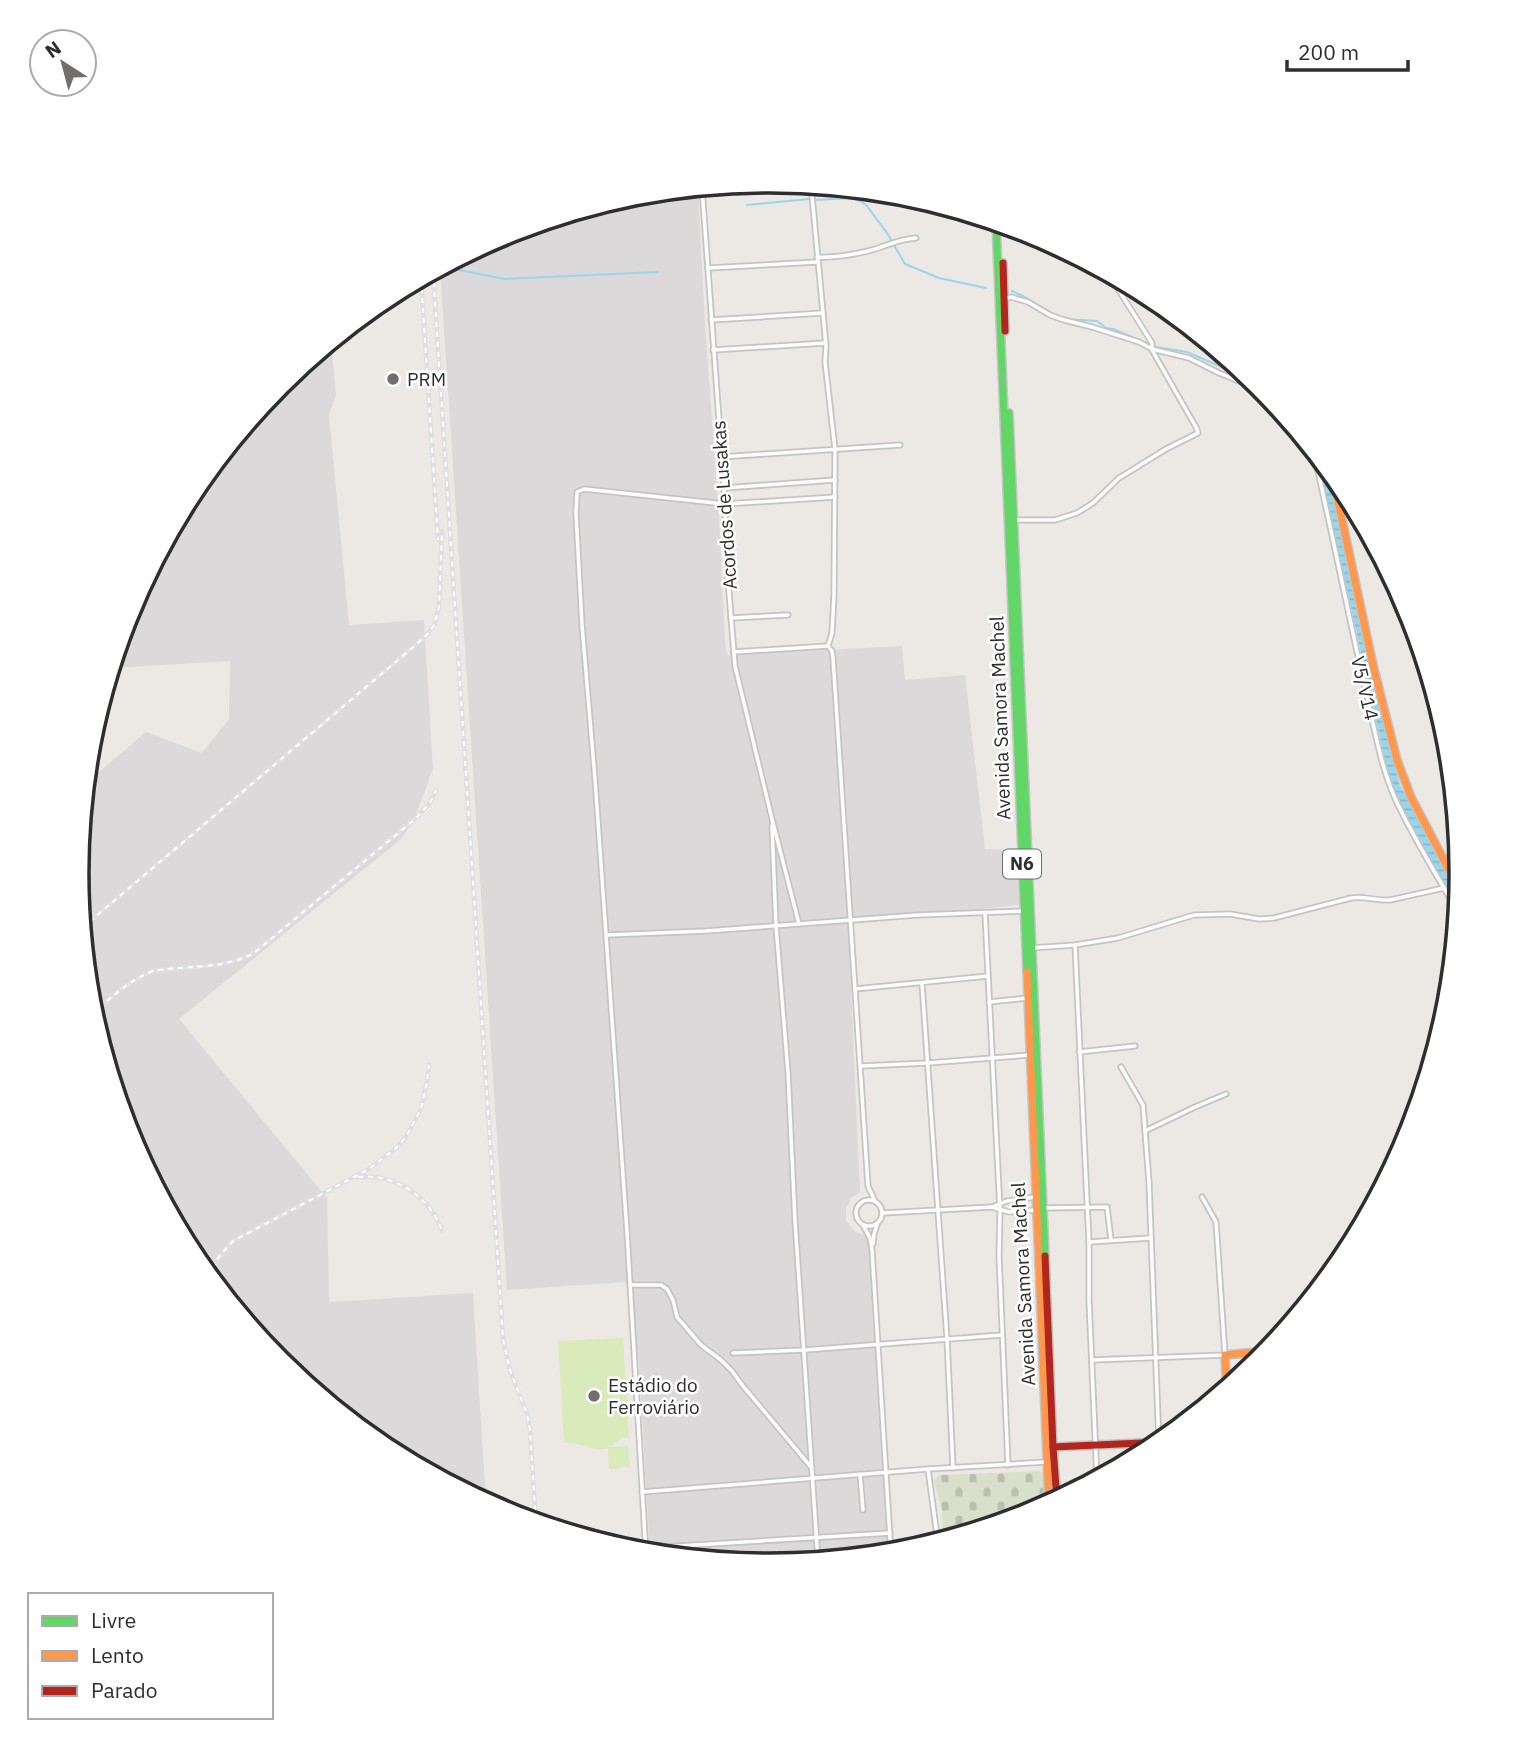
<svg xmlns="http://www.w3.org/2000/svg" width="1539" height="1747" viewBox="0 0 1539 1747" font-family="'IBM Plex Sans',sans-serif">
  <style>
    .industrial { fill: #dcd9db }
    .cemetery { fill: url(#cemetery-stones) }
    .pitch { fill: #d9eabb }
    .water { fill: url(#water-rules) }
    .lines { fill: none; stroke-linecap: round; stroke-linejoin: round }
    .stream { stroke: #99d6ec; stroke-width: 2 }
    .street-casing { stroke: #c5c4c5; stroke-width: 7 }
    .fast-casing { stroke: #c5c4c5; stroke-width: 10 }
    .slow-casing { stroke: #c5c4c5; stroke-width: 10 }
    .jam-casing { stroke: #c5c4c5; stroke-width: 10 }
    .street { stroke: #fcfcfb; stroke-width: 3.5 }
    .fast { stroke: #63d668; stroke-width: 7 }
    .slow { stroke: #ff974d; stroke-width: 7 }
    .jam { stroke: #b3261e; stroke-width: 7 }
    .rail-casing { stroke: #dfdfe1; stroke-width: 4.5 }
    .rail { stroke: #fff; stroke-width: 2; stroke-dasharray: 5; stroke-linecap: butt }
    .poi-dot { fill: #706f6e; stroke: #fff; stroke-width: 2.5 }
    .labels { text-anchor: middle; stroke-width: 5; stroke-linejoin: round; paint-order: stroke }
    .shield { fill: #fff; stroke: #6d6d6d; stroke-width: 2 }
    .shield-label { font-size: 18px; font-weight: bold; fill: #2e2e2e }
    .poi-label { font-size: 19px; fill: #2e2e2e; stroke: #fff; text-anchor: start }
    .street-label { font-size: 19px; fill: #2e2e2e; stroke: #fff }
    .rim { fill: none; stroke: #2e2e2e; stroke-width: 3.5 }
  </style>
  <defs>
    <pattern id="cemetery-stones" width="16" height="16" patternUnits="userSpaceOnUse" patternTransform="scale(1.75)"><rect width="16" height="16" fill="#d8e0cc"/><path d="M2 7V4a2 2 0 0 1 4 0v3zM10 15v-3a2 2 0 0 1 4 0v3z" fill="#bac0b0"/></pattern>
    <pattern id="water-rules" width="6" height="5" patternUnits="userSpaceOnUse" patternTransform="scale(1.75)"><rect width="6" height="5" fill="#99d6ec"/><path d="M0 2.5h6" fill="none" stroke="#84b8cb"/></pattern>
  </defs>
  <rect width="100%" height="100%" fill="#ece8e4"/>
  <!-- industrial -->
  <g class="industrial">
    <path d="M698 188 705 324 719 517 725 642 727 655 902 646 905 680 965 675 985 849 1017 850 1021 905 848 923 860 1192 851 1198 846 1209V1220L855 1232 868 1236 890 1554 769 1566 650 1554 639 1363 626 1282 507 1290 440 268 505 234 635 194Z"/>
    <path d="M331 342 336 395 329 415 349 625 424 620 433 769 414 820 401 839 179 1019 327 1198 329 1302 473 1293 486 1504 384 1449 280 1363 193 1258 130 1138 90 1008 77 873 86 783 146 732 202 753 229 719 230 661 112 668 130 608 194 488 280 384Z"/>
  </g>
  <!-- cemetery -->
  <path class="cemetery" d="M1041 1471 1043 1474 1044 1508 1034 1513 943 1541 942 1509 934 1481 939 1475Z"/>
  <!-- pitch -->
  <path class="pitch" d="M623 1338 629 1438H622L610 1447 628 1446 630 1467 609 1469 608 1448C588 1452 581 1441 564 1443L558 1341Z"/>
  <!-- water -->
  <path class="water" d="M1317 455 1329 469 1387 739 1400 785 1460 896 1458 910 1422 846 1397 799 1386 765Z"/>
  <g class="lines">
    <!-- stream -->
    <g class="stream">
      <path d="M896 194 912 196"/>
      <path d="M815 200 853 198 860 201 867 206 887 233 905 264 939 278 986 288"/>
      <path d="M861 201 875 191"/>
      <path d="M747 205 809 199"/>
      <path d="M945 207 967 219"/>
      <path d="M447 265 454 269 505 279 657 272"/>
      <path d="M1012 291 1023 296 1057 316"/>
      <path d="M1065 319 1097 321 1106 328 1113 329 1156 347 1187 352 1259 383"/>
    </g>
    <!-- street casing -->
    <g class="street-casing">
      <g id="street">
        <path d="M811 185 823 313 826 346 825 362 835 449 834 595 832 633 828 646 832 651 833 658 868 1186 875 1201"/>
        <path d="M702 188 724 488 728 580 735 666 772 819 799 924"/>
        <path d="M817 257C836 258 866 253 884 246 896 242 902 239 916 238"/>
        <path d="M708 268 817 262"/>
        <path d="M1004 299 1011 297 1028 302 1050 315 1064 320 1092 327 1139 342 1152 349 1189 358 1219 373 1266 392"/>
        <path d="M711 320 823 313"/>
        <path d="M713 350 825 343"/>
        <path d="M1313 449C1331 528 1347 608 1365 688 1374 724 1379 761 1394 796 1412 836 1436 874 1458 912"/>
        <path d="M721 457 900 445"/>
        <path d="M724 488 835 480"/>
        <path d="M1341 508 1346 503 1349 496"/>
        <path d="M1012 520H1055L1077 513 1093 503 1119 478 1129 472 1166 449 1198 433 1197 429 1152 350V343L1108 273"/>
        <path d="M731 618 788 615"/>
        <path d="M734 652 828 646"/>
        <path d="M772 826 776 926 788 1072 795 1221 818 1561"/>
        <path d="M985 913 1000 1211 999 1256 1008 1465"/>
        <path d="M607 935 706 931 918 915 1024 911"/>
        <path d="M1075 945 1085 1159 1089 1242V1300L1097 1480"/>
        <path d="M1031 948 1075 945 1118 938 1194 915 1230 914 1259 919 1274 918 1351 898C1365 896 1377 901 1390 900L1444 888"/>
        <path d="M922 984 947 1339 953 1468"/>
        <path d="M855 989 988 976"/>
        <path d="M989 1002 1027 998"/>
        <path d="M1079 1052 1135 1046"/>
        <path d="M861 1066 928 1063 1030 1055"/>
        <path d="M1121 1067 1143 1105 1149 1182 1159 1445"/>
        <path d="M1145 1131 1195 1107 1226 1094"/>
        <circle cx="869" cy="1213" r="13"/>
        <path d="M992 1207 1009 1212 1036 1210"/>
        <path d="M1043 1208 1107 1207 1111 1240"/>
        <path d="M883 1213 992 1207 1007 1201 1035 1197"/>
        <path d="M863 1225 870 1238 872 1250 891 1554"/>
        <path d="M1089 1242 1151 1238"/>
        <path d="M873 1244 874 1234 877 1225"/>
        <path d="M630 1285H661L667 1289 673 1300 677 1317 701 1345 721 1360 732 1371 743 1386 811 1467"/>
        <path d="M733 1353 804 1350 1002 1335"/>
        <path d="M1092 1360 1225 1355 1216 1222 1202 1197"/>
        <path d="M928 1469 938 1543"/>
        <path d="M860 1474 863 1510"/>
        <path d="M642 1492 928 1469 1047 1462"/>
        <path d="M646 1548 890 1533"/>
        <path d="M646 1554 627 1232 595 779 582 625 576 514 577 492 584 489 725 504 835 497"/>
      </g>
    </g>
    <!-- fast casing -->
    <g class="fast-casing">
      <g id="fast">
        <path d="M996 222 1027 972"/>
        <path d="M1009 413 1045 1256"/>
      </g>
    </g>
    <!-- slow casing -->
    <g class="slow-casing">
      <g id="slow">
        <path d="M1332 473 1373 665 1397 760 1411 797 1460 891"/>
        <path d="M1027 972 1049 1506"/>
        <path d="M1227 1390 1225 1355 1269 1351"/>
      </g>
    </g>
    <!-- jam casing -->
    <g class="jam-casing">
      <g id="jam">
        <path d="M1003 263 1005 331"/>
        <path d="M1045 1256 1053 1447 1057 1501"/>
        <path d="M1053 1447 1163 1442"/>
      </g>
    </g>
    <!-- street -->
    <use href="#street" class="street"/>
    <!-- fast -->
    <use href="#fast" class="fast"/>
    <!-- slow -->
    <use href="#slow" class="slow"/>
    <!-- jam -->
    <use href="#jam" class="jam"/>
    <!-- rail casing -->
    <g class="rail-casing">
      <g id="rail">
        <path d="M433 272 503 1339 510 1370 527 1414 530 1430 536 1523"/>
        <path d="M421 278 438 540"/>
        <path d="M82 928 425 637 434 625 439 607 442 531"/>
        <path d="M92 1014C111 998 129 980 153 971 186 965 223 970 254 953L414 820 430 803 436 790"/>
        <path d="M358 1177C395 1173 430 1197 442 1231"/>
        <path d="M210 1278 218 1258 233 1241 369 1169 395 1149 406 1137 421 1109 427 1081 429 1065"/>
      </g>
    </g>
    <!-- rail -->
    <use href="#rail" class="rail"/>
  </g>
  <!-- markers -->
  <g class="poi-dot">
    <circle cx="393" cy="379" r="7"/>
    <circle cx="594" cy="1396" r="7"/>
  </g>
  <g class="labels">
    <!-- shield labels -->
    <rect class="shield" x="1003" y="849.5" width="38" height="29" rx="5"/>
    <g class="shield-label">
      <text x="1022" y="870">N6</text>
    </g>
    <!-- poi labels -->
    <g class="poi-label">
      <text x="407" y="386">PRM</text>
      <text x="608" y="1392">Estádio do<tspan x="608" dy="22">Ferroviário</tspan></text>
    </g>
    <!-- street labels -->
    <g class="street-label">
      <text transform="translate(724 505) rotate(-94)" y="7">Acordos de Lusakas</text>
      <text transform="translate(1365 688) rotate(77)" y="7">V5/V14</text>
      <text transform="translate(1000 718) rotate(-92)" y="7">Avenida Samora Machel</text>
      <text transform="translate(1023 1284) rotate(-93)" y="7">Avenida Samora Machel</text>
    </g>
  </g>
  <!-- crop -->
  <path d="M0 0H1539V1747H0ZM89 873a680 680 0 1 1 1360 0a680 680 0 1 1-1360 0Z" fill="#fff" fill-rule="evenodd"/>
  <path class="rim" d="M89 873a680 680 0 1 1 1360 0a680 680 0 1 1-1360 0Z"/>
  <!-- legend -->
  <rect x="28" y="1593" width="245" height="126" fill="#ffffff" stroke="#ababab" stroke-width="2"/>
  <rect x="42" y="1616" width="35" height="10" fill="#63d668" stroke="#ababab" stroke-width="2"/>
  <text x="91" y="1628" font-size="21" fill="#2e2e2e">Livre</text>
  <rect x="42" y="1651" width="35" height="10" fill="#ff974d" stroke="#ababab" stroke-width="2"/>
  <text x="91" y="1663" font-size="21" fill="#2e2e2e">Lento</text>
  <rect x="42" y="1686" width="35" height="10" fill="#b3261e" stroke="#ababab" stroke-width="2"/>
  <text x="91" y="1698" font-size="21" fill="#2e2e2e">Parado</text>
  <!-- north arrow -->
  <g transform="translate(63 63) rotate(324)"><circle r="33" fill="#ffffff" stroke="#ababab" stroke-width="2"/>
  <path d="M0-5L12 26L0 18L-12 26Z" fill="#706f6e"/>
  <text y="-10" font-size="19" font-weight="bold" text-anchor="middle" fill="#2e2e2e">N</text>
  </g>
  <!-- scale -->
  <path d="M1287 60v10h121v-10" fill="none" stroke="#2e2e2e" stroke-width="3.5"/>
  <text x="1298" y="60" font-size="21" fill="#2e2e2e" stroke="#ffffff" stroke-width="5" paint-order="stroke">200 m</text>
</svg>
